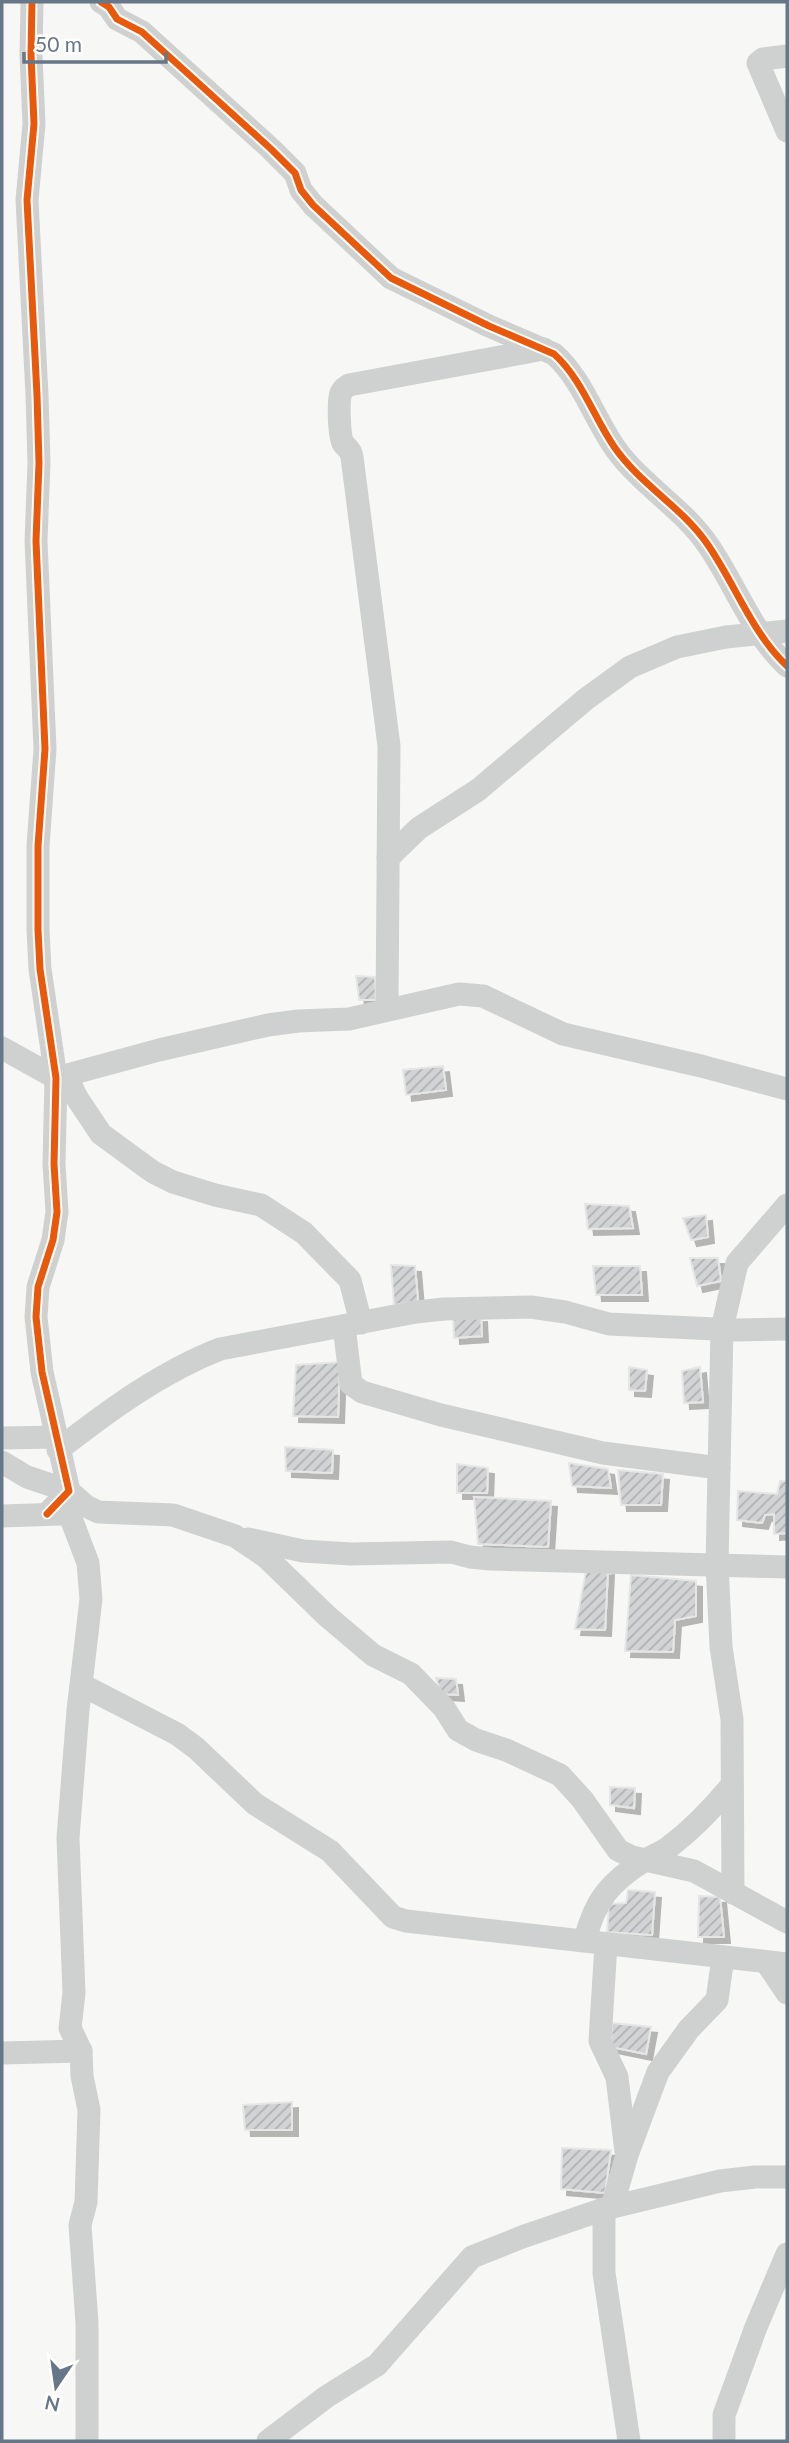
<svg xmlns="http://www.w3.org/2000/svg" width="789" height="2443" viewBox="0 0 789 2443" font-family="Lato,sans-serif">
  <style>
    .building { fill: url(#building-hatch); stroke: #e6e6e6; stroke-width: 2; filter: url(#shadow) }
    .lines { fill: none; stroke-linecap: round; stroke-linejoin: round }
    .street { stroke: #cfd1d1; stroke-width: 23 }
    .cycleway-casing { stroke: #fff; stroke-width: 11 }
    .cycleway { stroke: #e8590c; stroke-width: 7 }
  </style>
  <defs>
    <pattern id="building-hatch" width="6" height="6" patternUnits="userSpaceOnUse" patternTransform="scale(1.75)"><rect width="6" height="6" fill="#d2d3d4"/><path d="M-1 1l2-2M0 6l6-6M5 7l2-2" fill="none" stroke="#aeb0b2"/></pattern>
    <filter id="shadow"><feDropShadow dx="6" dy="6" stdDeviation="0" flood-color="#0004"/></filter>
  </defs>
  <rect width="100%" height="100%" fill="#f7f7f6"/>
  <!-- building -->
  <g class="building">
    <path d="M356 976 375 977 376 1000H359Z"/>
    <path d="M443 1066 446 1090 406 1095 403 1070Z"/>
    <path d="M585 1204 629 1206 633 1228 588 1229Z"/>
    <path d="M706 1215 708 1237 691 1240 683 1218Z"/>
    <path d="M690 1258H718L721 1281 697 1286Z"/>
    <path d="M391 1265 415 1266 418 1301 394 1305Z"/>
    <path d="M593 1266H640L642 1295H596Z"/>
    <path d="M481 1316 482 1336 454 1338 453 1317Z"/>
    <path d="M340 1362 338 1417 293 1416 296 1365Z"/>
    <path d="M629 1367 647 1370 645 1391 629 1390Z"/>
    <path d="M700 1367 703 1402 684 1403 682 1371Z"/>
    <path d="M285 1447 333 1450 332 1473 286 1471Z"/>
    <path d="M569 1463 608 1469 611 1488 572 1486Z"/>
    <path d="M457 1464 488 1468 487 1493H457Z"/>
    <path d="M618 1470 663 1474 661 1505H621Z"/>
    <path d="M780 1481H787V1533L774 1534V1514L765 1515 762 1523 737 1520 738 1491 777 1494Z"/>
    <path d="M474 1497 551 1501 548 1547 478 1544Z"/>
    <path d="M608 1569 605 1630 575 1629 586 1571Z"/>
    <path d="M631 1575 696 1581V1616L675 1620 673 1652 625 1651Z"/>
    <path d="M436 1678 456 1679 458 1695 441 1694Z"/>
    <path d="M610 1787 635 1788 634 1808 610 1805Z"/>
    <path d="M628 1890 655 1892 652 1935 607 1932 609 1904 626 1903Z"/>
    <path d="M699 1896 720 1897 724 1937H698Z"/>
    <path d="M612 2023 651 2027 646 2054 611 2047Z"/>
    <path d="M292 2102V2130H245L243 2105Z"/>
    <path d="M562 2148 611 2150 605 2193 561 2189Z"/>
  </g>
  <g class="lines">
    <!-- street -->
    <g class="street">
      <path d="M32 2 31 55 34 124 27 200 37 395 39 463 36 541 45 749 38 846V930L40 969 56 1078 54 1164 57 1212 53 1240 38 1287 36 1317 42 1372 69 1491 47 1514"/>
      <path d="M101 2 109 7 117 19 142 32 271 149 295 173 301 190 313 205 391 278 489 326 554 354C582 379 594 418 615 448 641 485 683 508 708 545 735 584 752 633 787 666"/>
      <path d="M787 56 763 59 758 63 787 131"/>
      <path d="M388 858 419 828 478 790 586 699 630 667 677 647 726 637 787 631"/>
      <path d="M387 1009 389 746 352 457C351 449 347 449 343 443 339 436 338 400 341 393 343 388 345 388 349 385L544 349"/>
      <path d="M2 1048 56 1078 159 1050 268 1025 298 1021 349 1019 459 994 483 996 563 1034 701 1066 787 1089"/>
      <path d="M66 1076 77 1098 101 1134 153 1172 173 1182 215 1195 261 1205 304 1233 350 1280 361 1323"/>
      <path d="M344 1326 351 1384 362 1392 441 1415 603 1453 719 1468"/>
      <path d="M2 1438 56 1437"/>
      <path d="M58 1450C108 1411 161 1372 220 1349L416 1312 444 1309 531 1307 565 1312 609 1324 736 1330 787 1329"/>
      <path d="M2 1462 27 1477 69 1491 86 1506 98 1512 173 1515 235 1536 266 1557 327 1616 373 1655 411 1674 444 1708 458 1730 476 1740 506 1750 560 1775 582 1799 618 1850 632 1857 694 1871 787 1922"/>
      <path d="M69 1513 88 1563 91 1599 78 1710 68 1838 74 1993 70 2028 81 2051 82 2076 89 2110 86 2202 80 2225 87 2323V2441"/>
      <path d="M2 1516 62 1514"/>
      <path d="M248 1539 303 1551 351 1554 451 1552 470 1557 491 1559 787 1567"/>
      <path d="M82 1685 177 1734 196 1748 255 1804 330 1851 393 1917 406 1921 787 1964"/>
      <path d="M733 1893 732 1719 721 1647 717 1564 722 1329 737 1263 787 1205"/>
      <path d="M585 1940C595 1900 610 1882 645 1860 653 1856 662 1852 669 1847 693 1829 712 1809 731 1786"/>
      <path d="M606 1944 600 2041 617 2077 626 2152"/>
      <path d="M766 1962 787 1993"/>
      <path d="M2 2053 81 2051"/>
      <path d="M612 2207 627 2155 658 2072 689 2029 717 2000 723 1957"/>
      <path d="M604 2209V2273L629 2441"/>
      <path d="M268 2441 326 2397 377 2365 472 2257 522 2237 604 2209 720 2181 755 2177H787"/>
      <path d="M724 2441V2415L756 2327 787 2254"/>
    </g>
    <!-- cycleway casing -->
    <g class="cycleway-casing">
      <g id="cycleway">
        <path d="M32 2 31 55 34 124 27 200 37 395 39 463 36 541 45 749 38 846V930L40 969 56 1078 54 1164 57 1212 53 1240 38 1287 36 1317 42 1372 69 1491 47 1514"/>
        <path d="M101 2 109 7 117 19 142 32 271 149 295 173 301 190 313 205 391 278 489 326 554 354C582 379 594 418 615 448 641 485 683 508 708 545 735 584 752 633 787 666"/>
      </g>
    </g>
    <!-- cycleway -->
    <use href="#cycleway" class="cycleway"/>
  </g>
  <!-- border -->
  <rect width="789" height="2443" fill="none" stroke="#667787" stroke-width="7"/>
  <!-- north arrow -->
  <g transform="translate(56 2387) rotate(193)" stroke="#ffffff" stroke-width="5" paint-order="stroke">
  <path d="M0-5L12 26L0 18L-12 26Z" fill="#667787"/>
  <text y="-10" font-size="19" font-weight="bold" text-anchor="middle" fill="#667787">N</text>
  </g>
  <!-- scale -->
  <path d="M24 52v10h142v-10" fill="none" stroke="#667787" stroke-width="3.5"/>
  <text x="35" y="52" font-size="21" fill="#667787" stroke="#ffffff" stroke-width="5" paint-order="stroke">50 m</text>
</svg>
